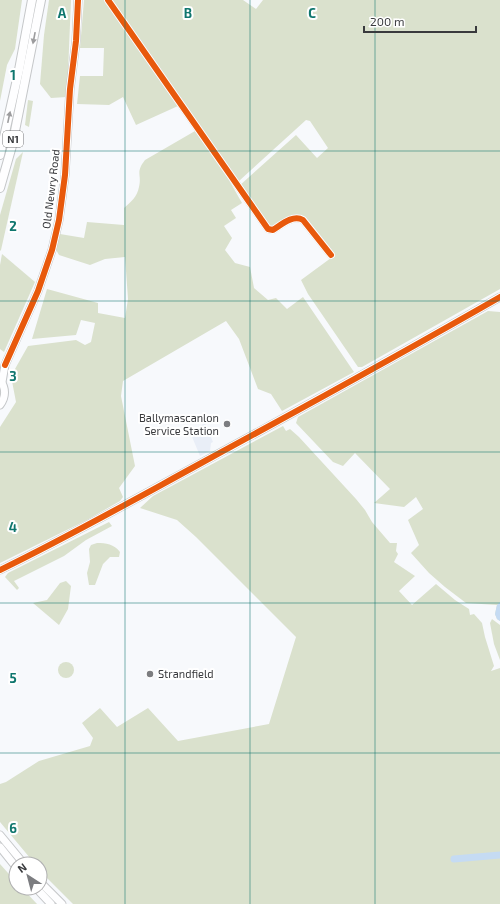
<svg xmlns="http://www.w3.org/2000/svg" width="500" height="904" viewBox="0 0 500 904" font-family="'Exo 2',sans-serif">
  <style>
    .built { fill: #e9eef7 }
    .green { fill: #dae1cd }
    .water { fill: #c5dbf3 }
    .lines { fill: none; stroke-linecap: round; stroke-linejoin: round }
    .river { stroke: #c5dbf3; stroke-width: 7 }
    .minor-casing { stroke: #c5c7c9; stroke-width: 8 }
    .major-casing { stroke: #c5c7c9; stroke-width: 9 }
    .highway-casing { stroke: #c5c7c9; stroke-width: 10 }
    .minor { stroke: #fefeff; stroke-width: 5.5 }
    .major { stroke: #fefeff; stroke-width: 7 }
    .highway { stroke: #fefeff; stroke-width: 8 }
    .cycleway-casing { stroke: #fff; stroke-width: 8 }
    .cycleway { stroke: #e8590c; stroke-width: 6 }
    .oneway { fill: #9c9c9e }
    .grid { fill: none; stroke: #0f766e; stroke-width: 1; stroke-opacity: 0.55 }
    .poi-dot { fill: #7c7d80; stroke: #fff; stroke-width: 1.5 }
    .labels { text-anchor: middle; stroke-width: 4; stroke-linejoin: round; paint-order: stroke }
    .shield { fill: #fff; stroke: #747577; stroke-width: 1 }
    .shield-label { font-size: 10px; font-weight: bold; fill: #393a3d }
    .street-label { font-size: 11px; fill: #393a3d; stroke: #fff }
    .poi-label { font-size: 11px; fill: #393a3d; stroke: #fff; text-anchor: end }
    .grid-label { font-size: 13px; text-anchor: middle; font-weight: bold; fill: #0f766e; stroke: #fff; stroke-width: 4; stroke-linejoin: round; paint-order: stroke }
  </style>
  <rect width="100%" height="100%" fill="#f7f9fc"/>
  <!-- built -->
  <path class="built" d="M205 423 213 442 211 443 210 451 200 456 190 432Z"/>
  <!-- green -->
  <g class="green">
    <path d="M0 0H22L15 49 7 65 0 101Z"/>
    <path d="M49 0H71L67 97 51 98 40 84 44 35Z"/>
    <path d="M84 0H105L178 106 136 125 123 97 109 105 77 104 80 76H103L104 48H80Z"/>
    <path d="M111 0H243L256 9 263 0H500V289L362 367H358L308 294 301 280 335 255 302 216H293L272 228H269L239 186 296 135 317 158 328 148 310 121 306 120 239 181Z"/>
    <path d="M28 100 33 101 29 127 25 125Z"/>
    <path d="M195 131 229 180 242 203 231 210 236 218 224 226 232 238 225 250 235 263 250 267 254 288 268 300 276 298 287 309 303 297 354 372 282 411 271 394 258 389 239 339 226 321 123 381 121 396 135 466 119 488 123 497 120 501 87 520 0 563V427L16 402 11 376 28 346 76 340 85 345 91 342 95 323 81 320 76 335 32 339 47 289 98 303V313L125 318 128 299 125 257 105 259 90 265 59 255 55 248 60 234 84 238 87 222 124 225V208C131 202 137 197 139 187 142 174 135 173 145 160Z"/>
    <path d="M23 152 1 250 0 251V215L16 159Z"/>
    <path d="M2 254 35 282 4 352 0 349V265Z"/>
    <path d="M488 311 500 312V621L497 619 495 614 497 605 466 603 445 587 429 573 411 553 419 545 408 520 423 509 416 497 404 507 374 503 390 489 355 453 343 466 333 462 296 423 298 417Z"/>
    <path d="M283 426 286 431 290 429 299 437 356 499 365 510 372 522 390 543H397L396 551 398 554 394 562 415 576 399 591 412 605 436 584 455 600 469 609 470 615 474 614 482 623 485 637 494 666 491 671 500 668V904H73L43 874 40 870V864H35L0 822V784L6 782 39 761 90 746 93 738 82 723 100 708 117 727 148 708 178 741 269 724 296 637 196 537 177 520 140 508 153 496Z"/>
    <path d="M109 522 112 526 86 540 64 556 14 581 19 588 17 590 5 577 8 573Z"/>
    <path d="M97 543C106 543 114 544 120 552L119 557H110L103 564 95 585H89L87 573 90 562 89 549 91 545Z"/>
    <path d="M66 581 71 586 68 609 59 625 33 603 47 600 60 583Z"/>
    <path d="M492 619 500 625V660L494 644 490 623Z"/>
    <circle cx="66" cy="670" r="8"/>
    <path d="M0 864 16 882V888H22L37 904H0Z"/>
  </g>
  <!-- water -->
  <path class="water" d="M500 602V621L497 619 495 614 497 605Z"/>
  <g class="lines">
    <!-- river -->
    <path class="river" d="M454 859 500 855"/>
    <!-- minor casing -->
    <g class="minor-casing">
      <path id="minor" d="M108 0 268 229 273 230C281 225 293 214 303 220L331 255"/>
    </g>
    <!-- major casing -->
    <g class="major-casing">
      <g id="major">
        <path d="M0 380C6 388 6 397 0 405"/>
        <path d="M2 382 5 365 38 291 52 250 59 220 65 175 70 89 76 41 78 0"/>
        <path d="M0 570C66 538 130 502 194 467 297 411 399 355 500 297"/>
        <path d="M0 835 24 864"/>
        <path d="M0 847 16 867"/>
        <path d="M40 882 62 904"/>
        <path d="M36 888 51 904"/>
      </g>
    </g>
    <!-- highway casing -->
    <g class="highway-casing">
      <g id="highway">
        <path d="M0 155 19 70 32 0"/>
        <path d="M0 188 12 146 41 0"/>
      </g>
    </g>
    <!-- minor -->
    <use href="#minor" class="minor"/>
    <!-- major -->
    <use href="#major" class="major"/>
    <!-- highway -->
    <use href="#highway" class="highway"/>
    <!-- cycleway casing -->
    <g class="cycleway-casing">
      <g id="cycleway">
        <path d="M108 0 268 229 273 230C281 225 293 214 303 220L331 255"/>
        <path d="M5 365 38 291 52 250 59 220 65 175 70 89 76 41 78 0"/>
        <path d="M0 570C66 538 130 502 194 467 297 411 399 355 500 297"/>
      </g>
    </g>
    <!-- cycleway -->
    <use href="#cycleway" class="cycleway"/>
  </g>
  <!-- one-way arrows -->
  <defs><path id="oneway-solid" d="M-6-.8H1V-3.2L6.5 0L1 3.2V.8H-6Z"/></defs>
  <g class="oneway">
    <use href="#oneway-solid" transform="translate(34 38) rotate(101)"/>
    <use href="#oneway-solid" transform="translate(9 117) rotate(-78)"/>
  </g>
  <!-- grid -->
  <path class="grid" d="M125 0V904M250 0V904M375 0V904M0 151H500M0 301H500M0 452H500M0 603H500M0 753H500"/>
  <!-- markers -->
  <g class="poi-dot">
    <circle cx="227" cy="424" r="4"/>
    <circle cx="150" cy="674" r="4"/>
  </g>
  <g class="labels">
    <!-- shield labels -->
    <rect class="shield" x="3" y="131" width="20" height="16" rx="3"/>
    <g class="shield-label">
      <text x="13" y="143">N1</text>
    </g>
    <!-- street labels -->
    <g class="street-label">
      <text transform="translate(51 189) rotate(-83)" y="4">Old Newry Road</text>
    </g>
    <!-- poi labels -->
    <g class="poi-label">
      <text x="219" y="422">Ballymascanlon<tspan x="219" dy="13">Service Station</tspan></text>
      <text x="158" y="678" text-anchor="start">Strandfield</text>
    </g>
  </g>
  <g class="grid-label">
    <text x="62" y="18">A</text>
    <text x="188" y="18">B</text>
    <text x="312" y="18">C</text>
    <text x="13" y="80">1</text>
    <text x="13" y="231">2</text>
    <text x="13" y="381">3</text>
    <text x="13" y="532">4</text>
    <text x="13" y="683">5</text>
    <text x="13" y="833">6</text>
  </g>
  <!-- north arrow -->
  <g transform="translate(28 876) rotate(324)"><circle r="19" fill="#ffffff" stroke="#b0b0b1"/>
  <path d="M0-3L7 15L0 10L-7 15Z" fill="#7c7d80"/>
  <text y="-6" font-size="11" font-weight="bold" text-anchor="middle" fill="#393a3d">N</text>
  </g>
  <!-- scale -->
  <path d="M364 26v6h112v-6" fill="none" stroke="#393a3d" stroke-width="2"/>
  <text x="370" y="26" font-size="12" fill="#393a3d" stroke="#ffffff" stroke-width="3" paint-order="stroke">200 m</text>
</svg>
